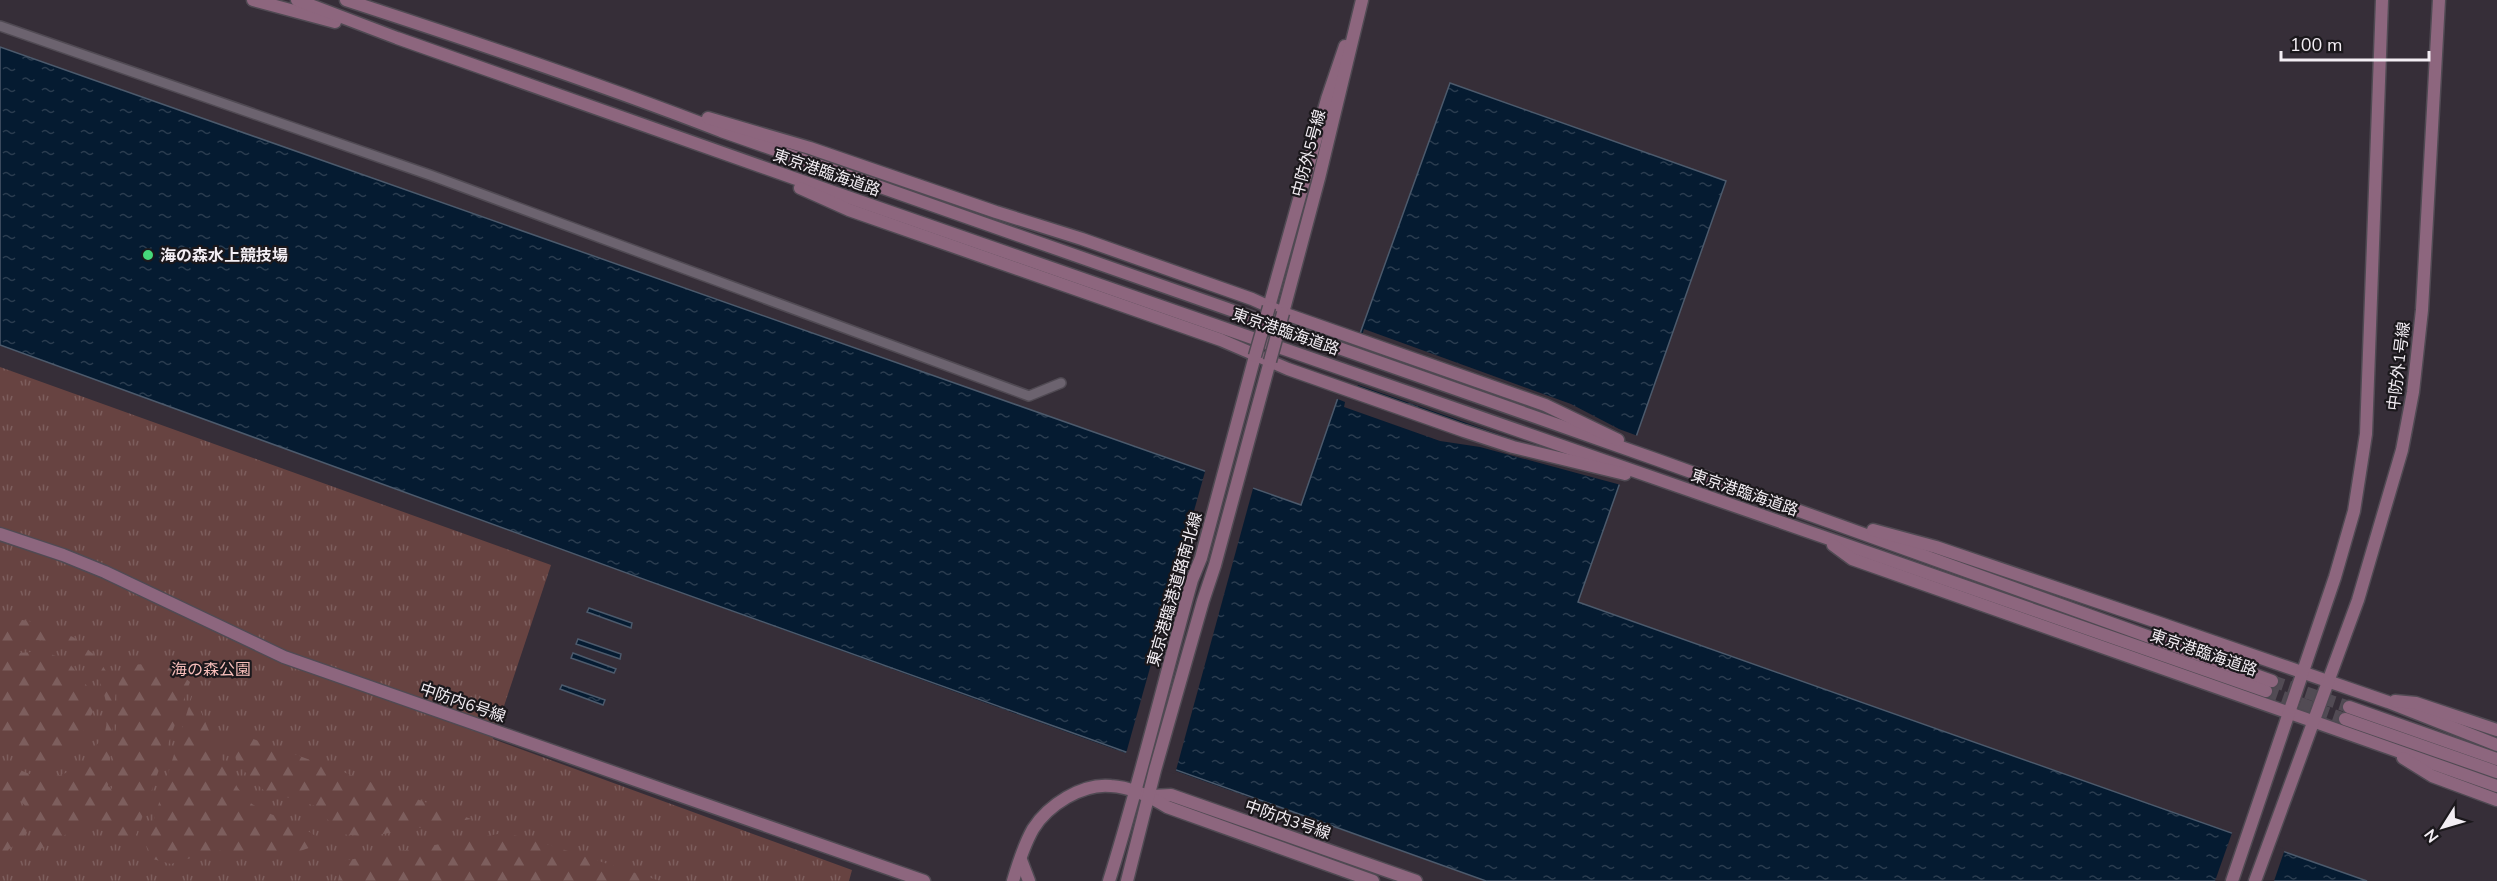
<svg xmlns="http://www.w3.org/2000/svg" width="2497" height="881" viewBox="0 0 2497 881" font-family="'Nunito Sans','Noto Sans JP',sans-serif">
  <style>
    .grass { fill: url(#grass-tufts) }
    .forest { fill: url(#forest-firs) }
    .water { fill: url(#water-ripples); stroke: #4c5a6c; stroke-width: 1.5 }
    .pier { fill: #362e38; fill-rule: evenodd }
    .lines { fill: none; stroke-linecap: round; stroke-linejoin: round }
    .secondary-tunnel { stroke: #524b54; stroke-width: 12; stroke-dasharray: 12 6; stroke-linecap: butt }
    .street-casing { stroke: #504a53; stroke-width: 12 }
    .secondary-casing { stroke: #504a53; stroke-width: 15 }
    .street { stroke: #6c636f; stroke-width: 9 }
    .secondary { stroke: #8d667e; stroke-width: 12 }
    .secondary-bridge-casing { stroke: #504a53; stroke-width: 15; stroke-linecap: butt }
    .secondary-bridge { stroke: #8d667e; stroke-width: 12 }
    .poi-dot { fill: #46d77a; stroke: #1b181c; stroke-width: 2 }
    .labels { text-anchor: middle; stroke-width: 4.5; stroke-linejoin: round; paint-order: stroke }
    .street-label { font-size: 16px; fill: #f3eef4; stroke: #1b181c }
    .poi-label { font-size: 16px; font-weight: bold; fill: #f3eef4; stroke: #1b181c; text-anchor: start }
    .park-label { font-size: 16px; fill: #f7beba; stroke: #1b181c }
  </style>
  <defs>
    <pattern id="grass-tufts" width="24" height="20" patternUnits="userSpaceOnUse" patternTransform="scale(1.5)"><rect width="24" height="20" fill="#674341"/><path d="M3 7l-1-3M5 7V3M7 7l1-3M15 17l-1-3M17 17v-4M19 17l1-3" fill="none" stroke="#7d5e5d"/></pattern>
    <pattern id="forest-firs" width="22" height="20" patternUnits="userSpaceOnUse" patternTransform="scale(1.5)"><rect width="22" height="20" fill="#674341"/><path d="M5 1l3.5 6h-7zM16 11l3.5 6h-7z" fill="#7d5e5d"/></pattern>
    <pattern id="water-ripples" width="26" height="14" patternUnits="userSpaceOnUse" patternTransform="scale(1.5)"><rect width="26" height="14" fill="#051b31"/><path d="M2 4q2-2 4 0t4 0M15 11q2-2 4 0t4 0" fill="none" stroke="#2a3c4f"/></pattern>
  </defs>
  <rect width="100%" height="100%" fill="#362e38"/>
  <!-- grass -->
  <path class="grass" d="M0 367 551 565 493 739 852 870 849 881H0Z"/>
  <!-- forest -->
  <g class="forest">
    <path d="M0 616 45 624 73 637 98 658 116 688 108 786 112 789 119 680 126 665 167 663 190 682 131 849 122 844 106 830 86 823 32 854C44 823 35 813 11 793H0V761C13 766 29 776 43 777 62 778 80 768 91 753 95 747 101 740 104 734 108 725 107 711 106 702 97 651 46 628 0 646Z"/>
    <path d="M42 651 67 660 87 686 96 705C86 726 73 763 44 763 31 762 12 751 0 745V661L20 653Z"/>
    <path d="M193 693C204 718 232 791 252 804 273 818 299 822 318 838L317 845 289 855 235 854 217 850 171 864 153 859 146 845Z"/>
    <path d="M234 732 471 819 366 837 341 834 315 806 291 798 269 795 249 777 236 760 232 739Z"/>
    <path d="M5 811 19 818 27 833 16 844 0 856V813Z"/>
    <path d="M504 833 531 839 660 881H338L342 861Z"/>
  </g>
  <!-- water -->
  <g class="water">
    <path d="M0 47 1301 505 1362 328 1450 83 1726 181 1578 602 2367 881H1486C989 706 495 525 0 345Z"/>
    <path d="M589 608 632 623 631 628 587 612Z"/>
    <path d="M578 639 621 654 620 659 576 644Z"/>
    <path d="M573 653 616 669 614 673 571 658Z"/>
    <path d="M562 685 605 700 603 705 560 689Z"/>
  </g>
  <!-- pier -->
  <g class="pier">
    <path d="M1364 329 1571 404 1619 429 1638 436 1621 485 1480 447 1440 441 1344 407 1345 402 1335 398 1357 333 1362 335ZM1358 385 1515 440V442L1357 387Z"/>
    <path d="M1206 468 1254 485 1175 774 1125 757Z"/>
    <path d="M2233 830 2285 849 2274 881H2215Z"/>
  </g>
  <g class="lines">
    <!-- secondary-tunnel -->
    <g class="secondary-tunnel">
      <path d="M2272 681 2349 707"/>
      <path d="M2266 691 2345 719"/>
    </g>
    <!-- street casing -->
    <g class="street-casing">
      <path id="street" d="M0 26 430 175 1029 396 1061 383"/>
    </g>
    <!-- secondary casing -->
    <g class="secondary-casing">
      <g id="secondary">
        <path d="M253 0 335 22"/>
        <path d="M297 0 397 38 836 193 2266 691"/>
        <path d="M346 0C472 41 598 83 721 131L1655 459 2272 681"/>
        <path d="M708 118 810 148 996 212 1082 239 1252 299 1283 313 1545 405 1618 440"/>
        <path d="M800 188 849 210 1221 340 1288 369 1464 431 1513 447 1625 474"/>
        <path d="M1269 307 1327 99 1345 46"/>
        <path d="M1283 313 1319 178 1362 0"/>
        <path d="M1873 530 1936 547 2151 620 2388 702 2497 745"/>
        <path d="M0 534 63 555 105 572 284 657 924 881"/>
        <path d="M1833 545 1852 559 2497 786"/>
        <path d="M2395 701 2416 703 2497 730"/>
        <path d="M2349 707 2497 759"/>
        <path d="M2345 719 2497 772"/>
        <path d="M2403 758 2432 776 2497 800"/>
        <path d="M1151 796 1171 795 1416 881"/>
        <path d="M1021 860 1029 881"/>
        <path d="M1013 881C1018 864 1024 845 1033 829 1048 805 1082 783 1111 786 1131 787 1151 797 1167 807L1373 881"/>
        <path d="M1109 881C1140 782 1164 680 1192 580L1201 558 1255 356"/>
        <path d="M1127 881 1155 770 1203 601 1215 565 1270 361"/>
        <path d="M2232 881 2335 577 2354 511 2366 434 2382 0"/>
        <path d="M2255 881 2358 600 2402 450 2413 392 2422 310 2439 0"/>
      </g>
    </g>
    <!-- street -->
    <use href="#street" class="street"/>
    <!-- secondary -->
    <use href="#secondary" class="secondary"/>
    <!-- secondary-bridge casing -->
    <g class="secondary-bridge-casing">
      <g id="secondary-bridge">
        <path d="M1255 356 1269 307"/>
        <path d="M1270 361 1283 313"/>
      </g>
    </g>
    <!-- secondary-bridge -->
    <use href="#secondary-bridge" class="secondary-bridge"/>
  </g>
  <!-- markers -->
  <circle class="poi-dot" cx="148" cy="255" r="6"/>
  <g class="labels">
    <!-- street labels -->
    <g class="street-label">
      <text transform="translate(1308 153) rotate(-75)" y="6">中防外5号線</text>
      <text transform="translate(827 172) rotate(19)" y="6">東京港臨海道路</text>
      <text transform="translate(1286 331) rotate(19)" y="6">東京港臨海道路</text>
      <text transform="translate(2398 366) rotate(-83)" y="6">中防外1号線</text>
      <text transform="translate(1745 492) rotate(19)" y="6">東京港臨海道路</text>
      <text transform="translate(1174 589) rotate(-74)" y="6">東京港臨港道路南北線</text>
      <text transform="translate(2204 652) rotate(19)" y="6">東京港臨海道路</text>
      <text transform="translate(463 702) rotate(19)" y="6">中防内6号線</text>
      <text transform="translate(1288 819) rotate(19)" y="6">中防内3号線</text>
    </g>
    <!-- poi labels -->
    <g class="poi-label">
      <text x="160" y="261">海の森水上競技場</text>
    </g>
    <!-- park labels -->
    <g class="park-label">
      <text x="211" y="675">海の森公園</text>
    </g>
  </g>
  <!-- north arrow -->
  <g transform="translate(2443 827) rotate(233)" stroke="#1b181c" stroke-width="4.5" paint-order="stroke">
  <path d="M0-4.5L10 22L0 15L-10 22Z" fill="#f3eef4"/>
  <text y="-9" font-size="16" font-weight="bold" text-anchor="middle" fill="#f3eef4">N</text>
  </g>
  <!-- scale -->
  <path d="M2281 51v9h148v-9" fill="none" stroke="#f3eef4" stroke-width="3"/>
  <text x="2290" y="51" font-size="18" fill="#f3eef4" stroke="#1b181c" stroke-width="4.5" paint-order="stroke">100 m</text>
</svg>
